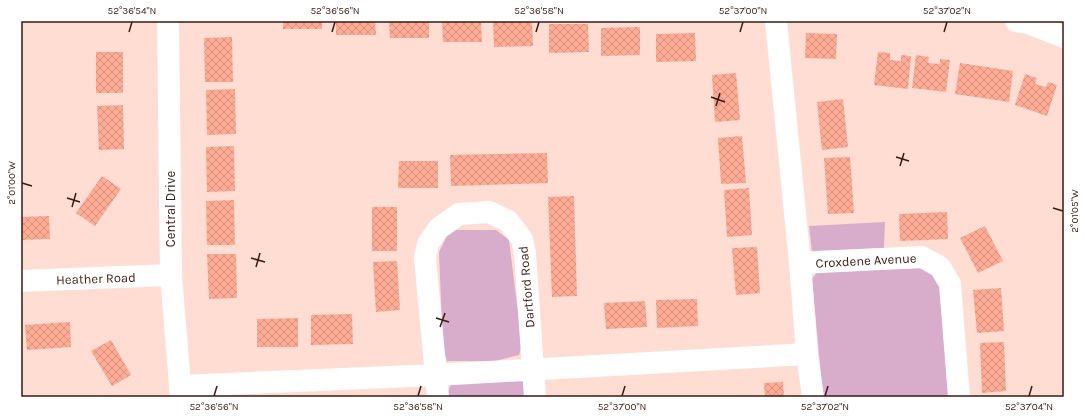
<svg xmlns="http://www.w3.org/2000/svg" width="1085" height="418" viewBox="0 0 1085 418" font-family="Karla,sans-serif">
  <style>
    .green { fill: #d8accb }
    .building { fill: url(#building-cross-hatch) }
    .lines { fill: none; stroke-linecap: round; stroke-linejoin: round }
    .street { stroke: #fff; stroke-width: 22 }
    .ticks { fill: none; stroke: #391b12; stroke-width: 1.5 }
    .labels { text-anchor: middle; stroke-width: 4; stroke-linejoin: round; paint-order: stroke }
    .street-label { font-size: 13px; fill: #391b12; stroke: #fff }
    .neatline { fill: none; stroke: #391b12; stroke-width: 1.5 }
    .ticks-label { font-size: 10px; text-anchor: middle; fill: #391b12 }
  </style>
  <defs>
    <pattern id="building-cross-hatch" width="8" height="8" patternUnits="userSpaceOnUse"><rect width="8" height="8" fill="#fcac95"/><path d="M0 0l8 8M0 8l8-8" fill="none" stroke="#d9937f"/></pattern>
  </defs>
  <rect width="100%" height="100%" fill="#ffddd3"/>
  <!-- green -->
  <g class="green">
    <path d="M885 222 884 248 812 251 809 226Z"/>
    <path d="M456 230H496L509 240 522 345 519 355 496 361H447L443 348 439 252 447 236Z"/>
    <path d="M925 268 935 274 940 286 949 397H823L812 279 818 271Z"/>
    <path d="M512 378 524 382V397H447V394L451 384Z"/>
  </g>
  <!-- building -->
  <g class="building">
    <rect x="283" y="21" width="39" height="8"/>
    <path d="M336 21H375L376 35H336Z"/>
    <path d="M389 21H429V38H390Z"/>
    <path d="M442 21H481L482 42H443Z"/>
    <path d="M493 21H532L533 46 494 47Z"/>
    <path d="M549 24H588L589 52 549 53Z"/>
    <path d="M640 27V55L601 56V28Z"/>
    <path d="M695 33 696 61 656 62V34Z"/>
    <path d="M806 33 837 34 836 59 805 58Z"/>
    <path d="M232 37 233 82H205L204 38Z"/>
    <rect x="96" y="52" width="27" height="41"/>
    <path d="M878 52 890 53V60L901 61V55L911 56 908 89 874 85Z"/>
    <path d="M916 55 929 57 928 63 940 64V59L950 60 946 92 912 88Z"/>
    <path d="M960 63 1013 71 1009 102 955 94Z"/>
    <path d="M736 73 740 120 715 122 712 75Z"/>
    <path d="M1025 74 1037 78 1035 84 1046 87 1048 82 1057 85 1047 116 1015 105Z"/>
    <path d="M235 89 236 134 207 135 206 90Z"/>
    <path d="M843 99 848 147 822 150 817 102Z"/>
    <path d="M123 105 124 149 99 150 97 106Z"/>
    <path d="M742 136 746 183 721 184 718 138Z"/>
    <path d="M234 146 235 191 207 192 206 147Z"/>
    <path d="M547 153 548 183 451 186 450 155Z"/>
    <path d="M850 157 854 213 828 214 824 158Z"/>
    <path d="M399 161H438V188H398Z"/>
    <path d="M102 176 121 189 95 226 76 213Z"/>
    <path d="M749 188 752 235 727 237 724 190Z"/>
    <path d="M574 196 577 296 552 297 548 197Z"/>
    <path d="M234 200 235 245H207L206 201Z"/>
    <rect x="372" y="207" width="25" height="44"/>
    <path d="M947 212 948 239 900 241 899 214Z"/>
    <path d="M49 216 50 239 21 240V217Z"/>
    <path d="M985 226 1003 261 978 273 960 238Z"/>
    <path d="M757 247 760 293 736 295 732 248Z"/>
    <path d="M207 254H236L237 298 209 299Z"/>
    <path d="M397 261 400 310 376 312 373 262Z"/>
    <path d="M1001 288 1004 331 977 333 973 290Z"/>
    <path d="M697 299 698 326 657 328 656 300Z"/>
    <path d="M645 301 647 327 606 329 604 303Z"/>
    <path d="M352 314 353 344 311 345V315Z"/>
    <path d="M298 318V347H257V319Z"/>
    <path d="M70 322 71 347 27 350 25 325Z"/>
    <path d="M111 340 131 375 112 386 91 351Z"/>
    <path d="M1004 342 1006 391 982 393 980 343Z"/>
    <path d="M783 382 784 397H765L764 383Z"/>
  </g>
  <g class="lines">
    <!-- street -->
    <g class="street">
      <path d="M168 21 171 275 181 397"/>
      <path d="M776 21 800 263 807 354 813 397"/>
      <path d="M1016 21 1028 23 1064 37"/>
      <path d="M800 263 922 257 940 267 950 284 959 397"/>
      <path d="M21 281 171 275"/>
      <path d="M180 386 437 375 807 354"/>
      <path d="M438 397 425 258 428 244 438 229 459 214 489 212 508 221 522 239 525 254 535 397"/>
    </g>
  </g>
  <!-- ticks -->
  <path class="ticks" d="M129 32 132 22M332 32 335 22M536 32 539 22M740 32 743 22M944 32 947 22M711 97 725 102M716 106 720 93M896 157 909 161M900 166 904 153M22 183 32 186M67 198 80 202M72 207 76 193M1053 208 1063 211M251 258 265 262M256 267 260 253M436 318 449 322M440 327 445 313M214 396 217 386M418 396 421 386M622 396 625 386M825 396 828 386M1029 396 1032 386"/>
  <g class="labels">
    <!-- street labels -->
    <g class="street-label">
      <text transform="translate(170 209) rotate(-90)" y="5">Central Drive</text>
      <text transform="translate(866 260) rotate(-3)" y="5">Croxdene Avenue</text>
      <text transform="translate(96 278) rotate(-2)" y="5">Heather Road</text>
      <text transform="translate(526 287) rotate(-95)" y="5">Dartford Road</text>
    </g>
  </g>
  <!-- border -->
  <rect width="1085" height="418" fill="none" stroke="#ffffff" stroke-width="44"/>
  <rect x="22" y="22" width="1041" height="374" class="neatline"/>
  <g class="ticks-label">
    <text x="132" y="14">52°36'54"N</text>
    <text x="335" y="14">52°36'56"N</text>
    <text x="539" y="14">52°36'58"N</text>
    <text x="743" y="14">52°37'00"N</text>
    <text x="947" y="14">52°37'02"N</text>
    <text transform="translate(11 183) rotate(-90)" y="4">2°01'00"W</text>
    <text transform="translate(1074 211) rotate(-90)" y="4">2°01'05"W</text>
    <text x="214" y="410">52°36'56"N</text>
    <text x="418" y="410">52°36'58"N</text>
    <text x="622" y="410">52°37'00"N</text>
    <text x="825" y="410">52°37'02"N</text>
    <text x="1029" y="410">52°37'04"N</text>
  </g>
</svg>
